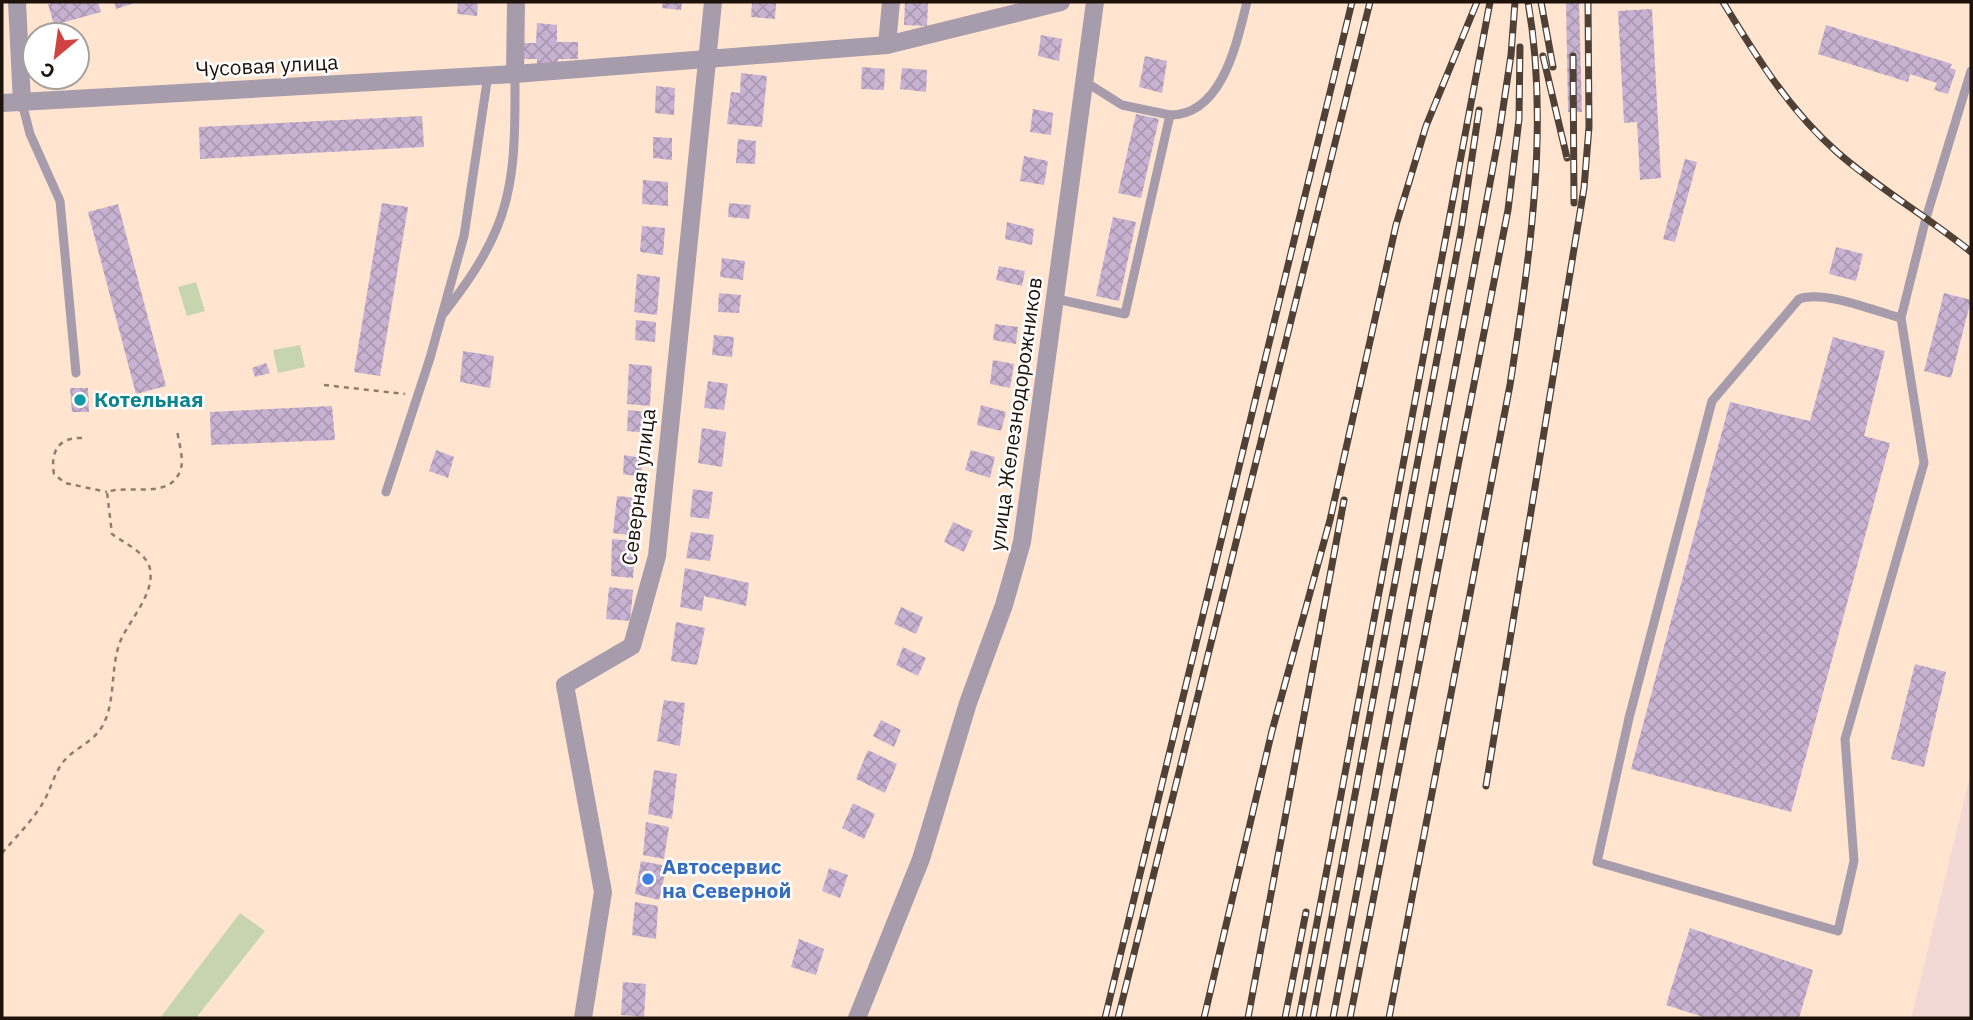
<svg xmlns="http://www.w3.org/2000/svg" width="1973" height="1020" viewBox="0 0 1973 1020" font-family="'IBM Plex Sans',sans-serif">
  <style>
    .industrial { fill: #f3d9d5 }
    .green { fill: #c7d4b0 }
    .building { fill: url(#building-cross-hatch) }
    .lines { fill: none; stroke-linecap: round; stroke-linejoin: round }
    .path { stroke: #8f7c6e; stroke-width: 2.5; stroke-dasharray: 5 5; stroke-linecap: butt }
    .lane { stroke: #a79cac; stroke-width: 9 }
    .street { stroke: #a79cac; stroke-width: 18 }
    .rail-casing { stroke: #504136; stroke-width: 7 }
    .rail { stroke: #fff; stroke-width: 4.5; stroke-dasharray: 13; stroke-linecap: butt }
    .culture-dot { fill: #0f9aa8; stroke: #fff; stroke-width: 2.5 }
    .shop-dot { fill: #3f7fe0; stroke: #fff; stroke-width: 2.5 }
    .labels { text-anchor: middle; stroke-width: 5; stroke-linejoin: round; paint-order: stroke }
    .street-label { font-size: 21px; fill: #1e130a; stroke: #fff }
    .culture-label { font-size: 21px; font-weight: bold; fill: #0d838f; stroke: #fff; text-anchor: start }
    .shop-label { font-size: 21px; font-weight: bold; fill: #366cbe; stroke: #fff; text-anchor: start }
  </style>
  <defs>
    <pattern id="building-cross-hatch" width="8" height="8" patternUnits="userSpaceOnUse" patternTransform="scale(1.75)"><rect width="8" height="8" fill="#c8b2d1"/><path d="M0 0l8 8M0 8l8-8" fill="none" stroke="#ab98b2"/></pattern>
  </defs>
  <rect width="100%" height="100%" fill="#ffe4d0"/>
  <!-- industrial -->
  <path class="industrial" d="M1971 772V1018H1911Z"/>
  <!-- green -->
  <g class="green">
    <path d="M196 282 205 311 187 316 178 287Z"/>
    <path d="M300 345 305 367 278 373 273 350Z"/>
    <path d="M240 913 265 931 196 1018H160Z"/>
  </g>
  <!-- building -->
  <g class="building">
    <path d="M57 2H98L101 12 54 25 48 4Z"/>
    <path d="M114 2H138L116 9Z"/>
    <path d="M458 2H478L477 16 457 14Z"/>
    <path d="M663 2H682L681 10 662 8Z"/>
    <path d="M752 2H776L775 19 751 17Z"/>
    <path d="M905 2H928L927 26 904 25Z"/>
    <path d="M1566 2H1579L1582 112H1568Z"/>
    <path d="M1652 9 1661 178 1640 180 1637 122 1624 123 1618 11Z"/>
    <path d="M537 23 557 25V42H578V59H558V64H537V59H523V43H536Z"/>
    <path d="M1826 25 1952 64 1950 68 1956 70 1948 94 1934 90 1937 83 1910 74 1908 82 1818 54Z"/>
    <path d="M1041 35 1062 39 1059 61 1038 56Z"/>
    <path d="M1145 56 1167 61 1162 93 1139 87Z"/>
    <path d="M862 67 885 69 884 90 861 89Z"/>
    <path d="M902 68 927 70 926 92 900 89Z"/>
    <path d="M741 73 767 76 762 127 727 124 731 92 740 93Z"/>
    <path d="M656 86 675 88 674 115 655 113Z"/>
    <path d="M1033 109 1053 113 1051 135 1030 132Z"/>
    <path d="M1136 114 1159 119 1141 198 1118 193Z"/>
    <path d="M422 116 424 147 200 159 199 127Z"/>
    <path d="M653 137 672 138V160L653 158Z"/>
    <path d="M738 139 756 141 755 164 736 163Z"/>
    <path d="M1024 156 1048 161 1044 185 1020 181Z"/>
    <path d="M1685 159 1697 162 1675 242 1663 239Z"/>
    <path d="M643 180 668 182V206L642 204Z"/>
    <path d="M382 203 408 207 380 376 354 372Z"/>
    <path d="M729 203 751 205 749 219 728 217Z"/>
    <path d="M118 204 166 386 136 394 88 212Z"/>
    <path d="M1113 217 1136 222 1119 301 1096 296Z"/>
    <path d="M1007 222 1034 229 1032 245 1005 239Z"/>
    <path d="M642 226 665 228 663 255 640 252Z"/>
    <path d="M1836 247 1863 254 1856 281 1829 274Z"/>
    <path d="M722 258 745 261 743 280 720 277Z"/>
    <path d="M999 266 1025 271 1022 286 996 280Z"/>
    <path d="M637 274 660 277 657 315 634 312Z"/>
    <path d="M719 293 741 295 739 313 718 312Z"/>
    <path d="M1944 293 1971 300 1951 378 1924 371Z"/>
    <path d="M636 320 656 322 655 342 635 340Z"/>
    <path d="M995 324 1018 327 1016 344 993 340Z"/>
    <path d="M714 335 734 337 732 357 712 355Z"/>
    <path d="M1833 337 1885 351 1864 436 1890 443 1791 812 1631 769 1730 402 1810 421Z"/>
    <path d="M463 351 494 356 490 388 460 382Z"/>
    <path d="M993 360 1014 364 1010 388 990 384Z"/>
    <path d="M266 363 270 373 255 377 252 368Z"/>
    <path d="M629 364 652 366 650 406 627 404Z"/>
    <path d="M708 381 728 384 724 410 704 408Z"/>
    <path d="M70 388H88L89 412H72Z"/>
    <path d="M981 405 1006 412 1001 431 977 425Z"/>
    <path d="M332 406 335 440 211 445 210 412Z"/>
    <path d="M628 410 648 412 647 433 627 431Z"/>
    <path d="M702 428 726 432 722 467 698 463Z"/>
    <path d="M436 450 454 457 448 478 429 471Z"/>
    <path d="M971 450 995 457 990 478 965 470Z"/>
    <path d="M624 455 642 458V477L623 474Z"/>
    <path d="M693 489 713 492 709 519 690 517Z"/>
    <path d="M617 496 639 498 636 536 613 533Z"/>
    <path d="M953 522 973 531 964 552 944 542Z"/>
    <path d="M691 532 714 535 710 561 686 558Z"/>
    <path d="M612 539 635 541 633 578 611 576Z"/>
    <path d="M685 568 749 583 746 606 704 596 702 611 680 607Z"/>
    <path d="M609 587 633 590 630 621 606 619Z"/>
    <path d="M901 607 923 617 916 634 894 624Z"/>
    <path d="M676 622 705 628 697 665 671 661Z"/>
    <path d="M903 647 926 658 918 676 896 665Z"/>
    <path d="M1915 664 1946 672 1924 767 1891 759Z"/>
    <path d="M664 700 685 703 680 746 657 741Z"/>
    <path d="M881 720 901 730 894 747 873 736Z"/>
    <path d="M868 750 897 764 885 793 856 779Z"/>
    <path d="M654 770 677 774 672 819 648 814Z"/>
    <path d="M853 803 875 814 864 839 842 828Z"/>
    <path d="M646 822 669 827 664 859 643 855Z"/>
    <path d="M641 861 667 866 659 900 635 894Z"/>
    <path d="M829 868 848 875 840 898 822 891Z"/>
    <path d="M635 902 658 906 656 939 632 935Z"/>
    <path d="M1690 928 1813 970 1799 1018H1706L1666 1005Z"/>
    <path d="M799 939 824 949 816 975 791 967Z"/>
    <path d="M623 982 646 984 644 1017 621 1015Z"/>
  </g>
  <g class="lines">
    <!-- path -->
    <g class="path">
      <path d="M324 385 405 394"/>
      <path d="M82 438C59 437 50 451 54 474L65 483 107 492"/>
      <path d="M2 853C16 837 35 818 45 799 51 788 54 775 61 765 72 748 93 744 103 725 116 700 110 669 120 642 129 620 155 594 150 569 147 553 124 543 112 534L107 492C130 484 172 501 181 468 184 458 178 440 177 429"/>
    </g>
    <!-- lane -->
    <g class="lane">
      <path d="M22 103 30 134 60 201 76 373"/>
      <path d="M1170 115C1223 115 1237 41 1247 2"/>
      <path d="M1057 299 1125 314 1170 115 1122 105 1084 81"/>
      <path d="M444 313C464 287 483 261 496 230 517 182 515 125 515 74"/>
      <path d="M1901 318C1874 311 1825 290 1799 299L1712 401 1629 718 1597 862 1838 931 1854 861 1845 739 1924 463 1901 318 1926 218 1971 71"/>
      <path d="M386 492 430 358 464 236 488 75"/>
    </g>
    <!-- street -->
    <g class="street">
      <path d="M17 2 22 103"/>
      <path d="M887 45 891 2"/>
      <path d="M515 74 516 2"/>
      <path d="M2 103 515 74 887 45 1061 2"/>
      <path d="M583 1018 603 892 565 685 632 646 657 556 713 2"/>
      <path d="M857 1018 921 859 968 703 1004 605 1022 542 1095 2"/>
    </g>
    <!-- rail casing -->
    <g class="rail-casing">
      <g id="rail">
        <path d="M1541 2 1553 67"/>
        <path d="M1723 2C1756 56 1789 110 1837 152 1879 189 1928 217 1971 252"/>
        <path d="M1543 56 1567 158"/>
        <path d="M1573 56 1574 203"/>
        <path d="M1486 786 1584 188 1589 127 1588 2"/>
        <path d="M1105 1018 1352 2"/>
        <path d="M1118 1018 1370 2"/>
        <path d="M1204 1018 1272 731 1330 520 1396 225 1426 126 1477 2"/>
        <path d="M1248 1018 1344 500"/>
        <path d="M1285 1018 1306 912"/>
        <path d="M1299 1018 1490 2"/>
        <path d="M1313 1018 1461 231 1479 110"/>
        <path d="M1333 1018 1499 135 1511 55 1515 2"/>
        <path d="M1350 1018 1508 210 1519 119 1520 47"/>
        <path d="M1389 1018 1510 385C1529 261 1550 127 1528 2"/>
      </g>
    </g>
    <!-- rail -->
    <use href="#rail" class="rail"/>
  </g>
  <!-- markers -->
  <circle class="culture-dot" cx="80" cy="400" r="7"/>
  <circle class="shop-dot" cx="648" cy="879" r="7"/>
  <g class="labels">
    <!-- street labels -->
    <g class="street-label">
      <text transform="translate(267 66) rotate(-3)" y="7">Чусовая улица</text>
      <text transform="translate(1016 414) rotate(-82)" y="7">улица Железнодорожников</text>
      <text transform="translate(639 487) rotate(-83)" y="7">Северная улица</text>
    </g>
    <!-- culture labels -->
    <g class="culture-label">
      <text x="94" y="407">Котельная</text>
    </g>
    <!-- shop labels -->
    <g class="shop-label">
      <text x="662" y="874">Автосервис<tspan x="662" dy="24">на Северной</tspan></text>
    </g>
  </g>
  <!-- border -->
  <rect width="1973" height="1020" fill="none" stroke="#1e130a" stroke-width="7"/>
  <!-- north arrow -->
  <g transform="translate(56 56) rotate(209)"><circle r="33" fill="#ffffff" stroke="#a5a19d" stroke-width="2"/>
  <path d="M0-5L12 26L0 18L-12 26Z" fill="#d14242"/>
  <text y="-10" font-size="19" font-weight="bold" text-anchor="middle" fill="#1e130a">С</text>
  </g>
</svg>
